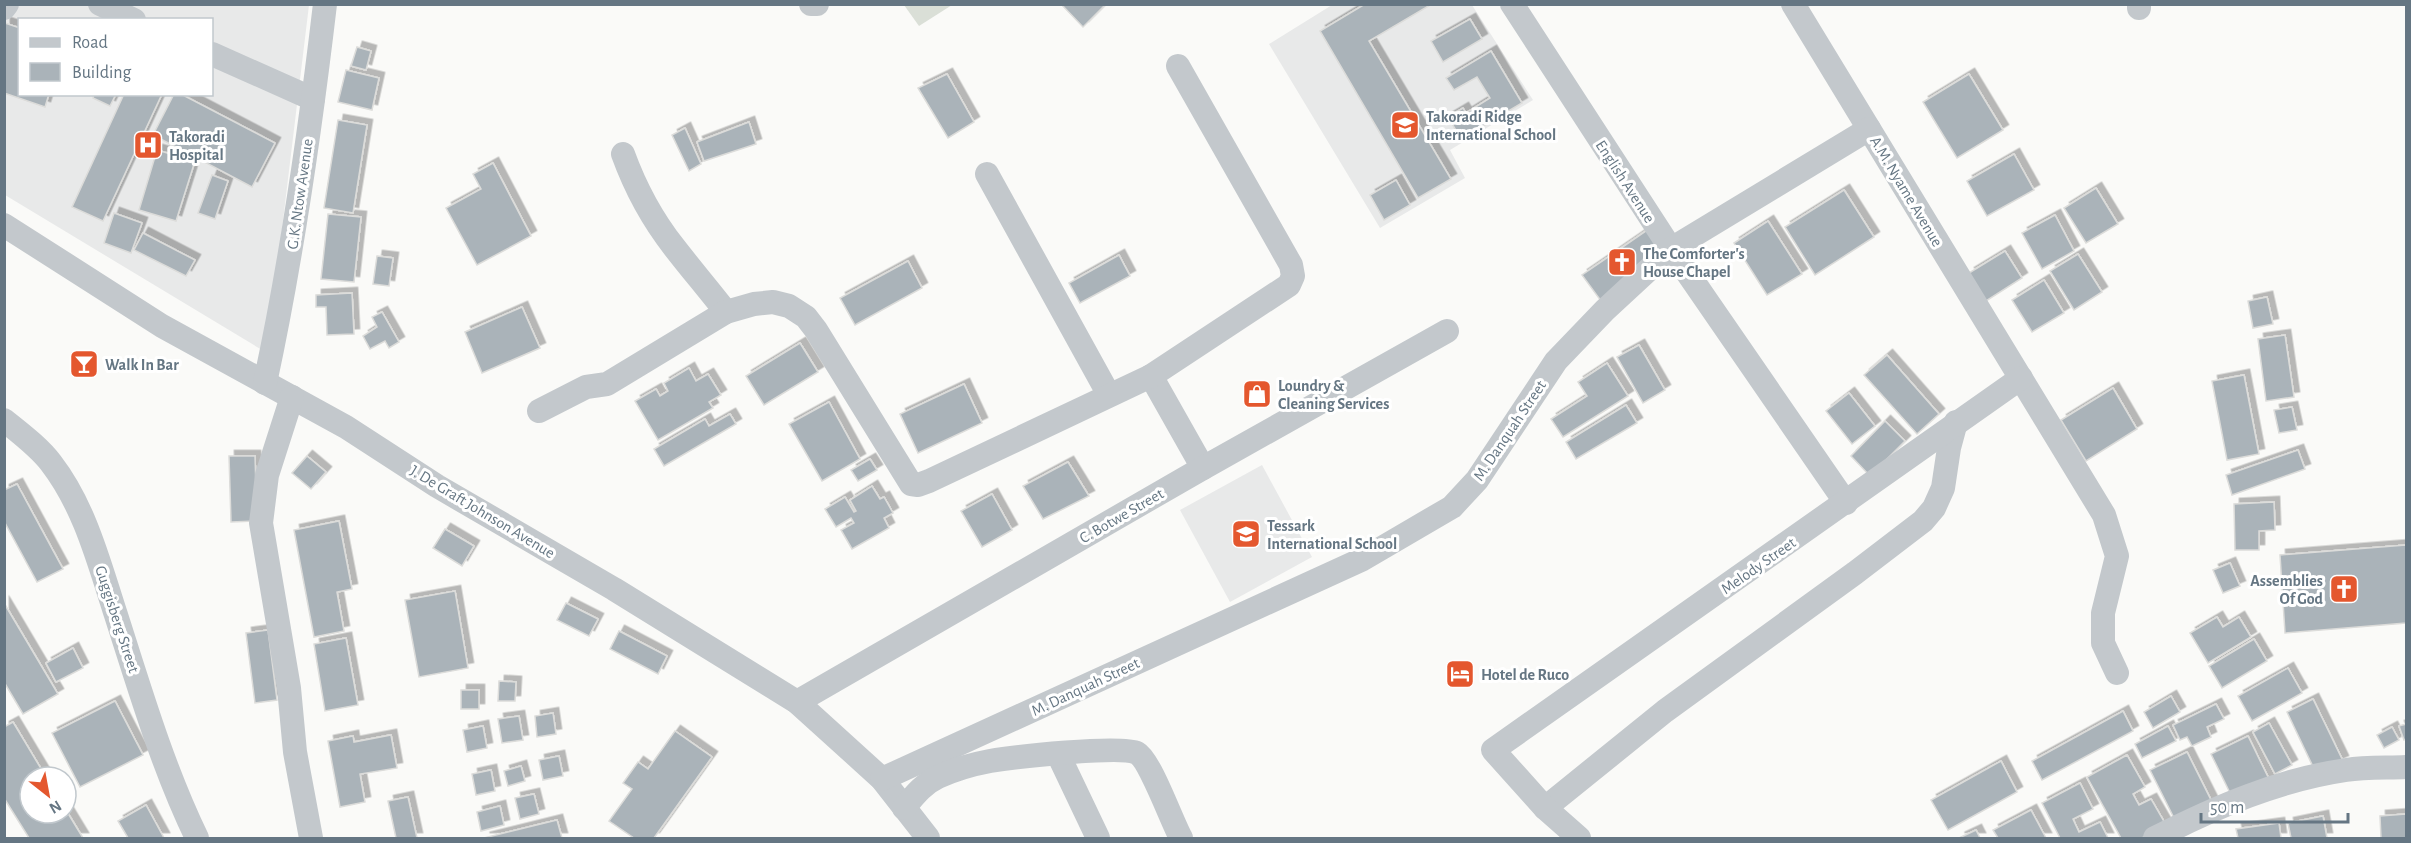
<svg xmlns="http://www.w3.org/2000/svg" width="2411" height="843" viewBox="0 0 2411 843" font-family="'Alegreya Sans',sans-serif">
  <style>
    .built { fill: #e8e9e9; fill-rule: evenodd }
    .green { fill: #dadfd7 }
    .building { fill: #aab3b9; stroke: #dcdcda; stroke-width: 1.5; filter: url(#shadow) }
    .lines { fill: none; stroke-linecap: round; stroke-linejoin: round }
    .minor { stroke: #c3c8cc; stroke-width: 24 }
    .labels { text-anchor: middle; stroke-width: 6; stroke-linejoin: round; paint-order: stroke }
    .poi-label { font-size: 16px; font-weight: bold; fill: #657683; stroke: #fff; text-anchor: start }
    .street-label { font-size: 16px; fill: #657683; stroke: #fff }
  </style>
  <defs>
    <filter id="shadow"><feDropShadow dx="5.5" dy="-5.5" stdDeviation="0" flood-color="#0004"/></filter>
  </defs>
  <rect width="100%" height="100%" fill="#fafaf8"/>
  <!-- built -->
  <g class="built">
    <path d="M4 5H309L267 353 5 195ZM20 20H212V94H20Z"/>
    <path d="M1332 5H1472L1533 100 1450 150 1465 178 1380 228 1269 44Z"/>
    <path d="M1262 465 1312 557 1230 602 1180 510Z"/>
  </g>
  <!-- green -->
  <path class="green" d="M904 5H952L919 26Z"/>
  <!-- building -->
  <g class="building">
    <path d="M1061 4H1106L1083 27Z"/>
    <path d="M1365 4H1432L1369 41 1451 179 1418 198 1320 31Z"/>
    <path d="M1470 19 1482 39 1443 62 1431 41Z"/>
    <path d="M5 23 20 28V94H49L45 107 4 93Z"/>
    <path d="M357 47 371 51 366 70 351 66Z"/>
    <path d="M1491 51 1522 103 1461 139 1448 117 1463 108 1466 113 1490 98 1477 77 1454 90 1446 78Z"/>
    <path d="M346 70 379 78 372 110 338 102Z"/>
    <path d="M947 74 974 122 948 138 918 88Z"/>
    <path d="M1969 74 2003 130 1957 158 1923 102Z"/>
    <path d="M94 94H116L110 106 93 98Z"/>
    <path d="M124 94H162L103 221 72 207Z"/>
    <path d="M174 94H181L275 143 252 187 153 135Z"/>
    <path d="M338 120 367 125 353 213 324 208Z"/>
    <path d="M749 122 756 144 704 161 697 142Z"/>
    <path d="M685 128 701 164 689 171 672 135Z"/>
    <path d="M157 150 195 161 176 221 139 210Z"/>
    <path d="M2014 154 2034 190 1987 216 1967 181Z"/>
    <path d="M493 163 531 236 477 265 446 208 481 189 473 174Z"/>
    <path d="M212 175 228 181 215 219 198 213Z"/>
    <path d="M1396 180 1410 205 1384 220 1370 195Z"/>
    <path d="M2096 188 2118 224 2086 243 2064 208Z"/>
    <path d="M1844 190 1874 237 1815 275 1785 227Z"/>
    <path d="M114 213 142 223 131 253 104 243Z"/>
    <path d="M328 214 361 217 354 282 321 279Z"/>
    <path d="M2055 215 2074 251 2042 269 2022 233Z"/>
    <path d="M1768 221 1802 274 1767 295 1734 243Z"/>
    <path d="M1649 229 1657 250 1601 301 1582 275Z"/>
    <path d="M143 233 195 260 186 276 134 250Z"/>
    <path d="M2005 251 2022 278 1986 301 1969 273Z"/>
    <path d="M2078 254 2102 292 2074 310 2050 271Z"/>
    <path d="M1119 255 1130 276 1080 303 1069 283Z"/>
    <path d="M377 256 393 258 389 286 373 284Z"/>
    <path d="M908 261 922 288 855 325 840 298Z"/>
    <path d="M2044 280 2064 313 2032 332 2012 300Z"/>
    <path d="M352 293 354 334 327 335 326 307H316V295Z"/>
    <path d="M2267 297 2273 324 2253 328 2248 301Z"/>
    <path d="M522 307 540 348 482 373 465 332Z"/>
    <path d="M382 312 399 342 389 348 385 341 370 349 363 336 377 327 372 317Z"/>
    <path d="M2285 335 2294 397 2266 401 2258 339Z"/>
    <path d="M800 343 818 372 764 405 746 376Z"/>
    <path d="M1639 345 1665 390 1643 403 1617 357Z"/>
    <path d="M1887 355 1939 414 1917 434 1864 375Z"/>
    <path d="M1607 363 1628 396 1563 437 1551 419 1587 396 1578 382Z"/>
    <path d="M689 368 696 381 708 374 721 395 709 402 713 408 658 440 635 401 656 389 660 396 668 391 664 383Z"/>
    <path d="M2244 375 2259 454 2227 460 2212 381Z"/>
    <path d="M964 384 982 423 918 453 900 414Z"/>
    <path d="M2113 388 2137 429 2086 461 2061 420Z"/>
    <path d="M1849 393 1875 426 1852 444 1826 411Z"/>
    <path d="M829 402 860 459 822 481 789 424Z"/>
    <path d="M1626 405 1637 423 1576 459 1566 442Z"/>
    <path d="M2292 407 2297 430 2279 433 2274 410Z"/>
    <path d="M730 414 736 424 664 466 654 449 705 419 709 426Z"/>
    <path d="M1885 421 1905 441 1870 476 1851 456Z"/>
    <path d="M2298 450 2305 469 2232 495 2226 475Z"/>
    <path d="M229 456H255L257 521 231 522Z"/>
    <path d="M307 456 326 472 311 489 292 473Z"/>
    <path d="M870 459 877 470 858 481 851 470Z"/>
    <path d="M1068 462 1089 496 1043 519 1023 486Z"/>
    <path d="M17 484 63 569 37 582 4 521V490Z"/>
    <path d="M872 486 880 499 884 497 893 513 884 518 889 528 852 549 841 530 854 523 851 518 836 527 825 509 845 497 854 512 856 511 850 500Z"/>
    <path d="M992 494 1012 530 982 547 961 511Z"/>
    <path d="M2274 502 2275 530 2259 531V550H2235L2234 504Z"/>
    <path d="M339 521 352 589 337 592 344 631 314 637 294 530Z"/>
    <path d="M445 529 474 546 462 566 433 548Z"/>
    <path d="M2406 545V623L2285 633 2280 555Z"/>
    <path d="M2230 563 2240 586 2223 593 2213 570Z"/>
    <path d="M455 591 468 668 419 677 405 600Z"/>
    <path d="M4 603 58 694 23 714 4 682Z"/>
    <path d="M566 603 598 619 589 636 557 620Z"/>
    <path d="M2217 617 2223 627 2239 617 2251 637 2208 663 2190 633Z"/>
    <path d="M268 630 277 700 255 703 246 633Z"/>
    <path d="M619 631 667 656 658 674 610 649Z"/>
    <path d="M346 638 358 705 325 711 314 644Z"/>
    <path d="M2254 639 2267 661 2222 688 2209 666Z"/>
    <path d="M73 648 83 668 56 682 46 663Z"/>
    <path d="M2288 668 2302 693 2252 721 2238 696Z"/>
    <path d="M499 681 516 682 515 701H498Z"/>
    <rect x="461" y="690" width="18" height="19"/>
    <path d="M2171 696 2180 712 2153 728 2144 712Z"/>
    <path d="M2313 699 2343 761 2316 773 2287 712Z"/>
    <path d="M115 701 143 755 80 787 52 733Z"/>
    <path d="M2216 704 2224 719 2207 727 2211 737 2192 746 2187 737 2180 740 2173 725Z"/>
    <path d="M2123 711 2133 731 2042 780 2032 761Z"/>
    <path d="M553 713 556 734 537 737 535 716Z"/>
    <path d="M519 716 523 740 502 743 498 719Z"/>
    <path d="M13 722 46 777H30V813H66V810L83 838H29L4 798V727Z"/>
    <path d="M2269 723 2292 765 2275 774 2253 732Z"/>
    <path d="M2406 724V739L2404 740 2399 726Z"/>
    <path d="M483 726 487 748 467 752 463 730Z"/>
    <path d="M2168 726 2176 741 2142 758 2135 744Z"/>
    <path d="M2392 727 2399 740 2384 748 2377 735Z"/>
    <path d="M675 731 712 757 654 838H634L609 821 632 789 623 783 638 762 648 769Z"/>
    <path d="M391 735 397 768 360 774 365 802 340 807 328 741 353 736 354 742Z"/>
    <path d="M2248 736 2270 781 2233 799 2211 754Z"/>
    <path d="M2187 752 2212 802 2175 820 2150 770Z"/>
    <path d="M2127 755 2145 787 2133 794 2139 805 2151 799 2166 825 2142 838H2121L2087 777Z"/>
    <path d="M559 756 563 776 543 780 539 760Z"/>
    <path d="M2001 761 2017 792 1948 830 1931 800Z"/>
    <path d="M521 766 525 781 508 786 504 771Z"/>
    <path d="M491 770 495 791 476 795 472 774Z"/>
    <path d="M2080 783 2093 809 2073 819 2079 832 2100 822 2108 838H2060L2042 803Z"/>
    <path d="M534 794 539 814 520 819 515 798Z"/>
    <path d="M408 797 417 838H396L388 801Z"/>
    <path d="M146 805 164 838H128L118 821Z"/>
    <path d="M500 806 504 825 481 831 477 812Z"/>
    <path d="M2031 810 2046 838H1998L1993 830Z"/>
    <path d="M2406 814V838H2381L2380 816Z"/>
    <path d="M2323 816 2327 838H2291L2288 823Z"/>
    <path d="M557 820 562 838H484Z"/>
    <path d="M2279 823 2281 838H2238L2236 829Z"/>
    <path d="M1976 830 1980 838H1959Z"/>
  </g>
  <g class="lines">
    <!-- minor -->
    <g class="minor">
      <path d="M100 4 134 20"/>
      <path d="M811 4H817"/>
      <path d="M1512 4 1671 249 1846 503"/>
      <path d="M1793 4 2104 515 2117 556 2103 613V643L2117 673"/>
      <path d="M2139 4V8"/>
      <path d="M4 8 7 4"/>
      <path d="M212 54 313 99"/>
      <path d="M623 154C635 187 652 219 674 247 691 269 709 290 726 312"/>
      <path d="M987 174 1109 395"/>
      <path d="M4 225 162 326 346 427 437 486 614 589 797 702 882 779 928 838"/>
      <path d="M1151 376 1203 468"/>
      <path d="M265 383C292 258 310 132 325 4"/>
      <path d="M292 397 267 475 261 523 289 688 295 752 311 838"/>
      <path d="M539 411 586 387 607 384 726 312 754 304 773 302 789 306 806 317 816 330 911 484 918 485 929 481 1151 376 1289 285 1293 276 1291 265 1178 66"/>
      <path d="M4 420C20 433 39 447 51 463 85 507 99 563 116 615 140 690 163 768 197 838"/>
      <path d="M797 702 1203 468 1447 331"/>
      <path d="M1058 754 1098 838"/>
      <path d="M882 779 1363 559 1452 507 1477 480 1556 361 1605 310 1671 249 1869 129"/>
      <path d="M904 808C914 796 923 784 938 777 953 770 974 764 990 761 1014 757 1120 745 1137 753 1150 760 1172 822 1181 838"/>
      <path d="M1545 808 1665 711 1855 573 1923 521 1934 508 1943 488 1949 448 1956 422"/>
      <path d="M1579 838 1545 808 1493 750 2021 378"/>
      <path d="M2155 838C2216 807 2278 780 2346 770 2366 767 2387 768 2406 767"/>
    </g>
  </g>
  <!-- icons -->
  <defs>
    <g id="school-square" transform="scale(1.5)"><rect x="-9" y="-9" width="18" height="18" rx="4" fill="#e4572e" stroke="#fff"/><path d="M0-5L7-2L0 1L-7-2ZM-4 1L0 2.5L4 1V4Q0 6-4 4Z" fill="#fff"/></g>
    <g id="hospital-square" transform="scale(1.5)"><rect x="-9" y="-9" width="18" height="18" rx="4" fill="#e4572e" stroke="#fff"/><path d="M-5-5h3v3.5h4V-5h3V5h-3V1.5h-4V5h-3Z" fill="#fff"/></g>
    <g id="church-square" transform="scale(1.5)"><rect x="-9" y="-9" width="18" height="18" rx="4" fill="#e4572e" stroke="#fff"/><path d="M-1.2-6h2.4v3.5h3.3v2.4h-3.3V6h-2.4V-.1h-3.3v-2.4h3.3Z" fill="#fff"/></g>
    <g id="bar-square" transform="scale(1.5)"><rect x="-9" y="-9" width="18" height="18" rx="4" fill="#e4572e" stroke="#fff"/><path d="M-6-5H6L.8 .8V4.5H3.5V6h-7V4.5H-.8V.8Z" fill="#fff"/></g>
    <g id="shop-square" transform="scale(1.5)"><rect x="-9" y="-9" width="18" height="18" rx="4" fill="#e4572e" stroke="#fff"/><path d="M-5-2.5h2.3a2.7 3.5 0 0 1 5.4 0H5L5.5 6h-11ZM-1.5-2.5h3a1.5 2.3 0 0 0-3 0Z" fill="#fff"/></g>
    <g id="hotel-square" transform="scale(1.5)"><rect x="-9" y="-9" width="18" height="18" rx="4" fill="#e4572e" stroke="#fff"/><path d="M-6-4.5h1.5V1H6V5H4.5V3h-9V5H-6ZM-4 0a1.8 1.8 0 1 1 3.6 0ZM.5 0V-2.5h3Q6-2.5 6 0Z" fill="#fff"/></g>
  </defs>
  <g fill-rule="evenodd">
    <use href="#school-square" x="1405" y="125"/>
    <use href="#hospital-square" x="148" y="145"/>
    <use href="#church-square" x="1622" y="262"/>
    <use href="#bar-square" x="84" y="364"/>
    <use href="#shop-square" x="1257" y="394"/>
    <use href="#school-square" x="1246" y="534"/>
    <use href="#church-square" x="2344" y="589"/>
    <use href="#hotel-square" x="1460" y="674"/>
  </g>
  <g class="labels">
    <!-- poi labels -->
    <g class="poi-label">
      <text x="1426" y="122">Takoradi Ridge<tspan x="1426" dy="18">International School</tspan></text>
      <text x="169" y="142">Takoradi<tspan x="169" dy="18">Hospital</tspan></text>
      <text x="1643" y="259">The Comforter's<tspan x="1643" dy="18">House Chapel</tspan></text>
      <text x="105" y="370">Walk In Bar</text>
      <text x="1278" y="391">Loundry &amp;<tspan x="1278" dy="18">Cleaning Services</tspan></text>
      <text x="1267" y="531">Tessark<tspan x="1267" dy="18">International School</tspan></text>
      <text x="2323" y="586" text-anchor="end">Assemblies<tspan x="2323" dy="18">Of God</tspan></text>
      <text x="1481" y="680">Hotel de Ruco</text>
    </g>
    <!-- street labels -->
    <g class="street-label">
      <text transform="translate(1626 181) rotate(57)" y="6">English Avenue</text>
      <text transform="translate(1907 191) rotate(59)" y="6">A.M. Nyame Avenue</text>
      <text transform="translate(299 194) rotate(-82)" y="6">G.K. Ntow Avenue</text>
      <text transform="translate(1509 430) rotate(-56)" y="6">M. Danquah Street</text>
      <text transform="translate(483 511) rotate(31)" y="6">J. De Graft Johnson Avenue</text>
      <text transform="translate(1121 515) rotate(-30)" y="6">C. Botwe Street</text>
      <text transform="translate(1758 565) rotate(-35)" y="6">Melody Street</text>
      <text transform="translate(118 619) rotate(72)" y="6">Guggisberg Street</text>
      <text transform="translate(1085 686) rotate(-25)" y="6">M. Danquah Street</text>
    </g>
  </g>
  <!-- border -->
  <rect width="2411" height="843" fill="none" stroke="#657683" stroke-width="12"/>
  <!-- legend -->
  <rect x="18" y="18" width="195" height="78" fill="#ffffff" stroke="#c1c8cd" stroke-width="1.5"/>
  <rect x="30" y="38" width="30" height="9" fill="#c3c8cc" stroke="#c1c8cd" stroke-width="1.5"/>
  <text x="72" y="48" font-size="18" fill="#657683">Road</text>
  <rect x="30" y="63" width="30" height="18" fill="#aab3b9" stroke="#c1c8cd" stroke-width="1.5"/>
  <text x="72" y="78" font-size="18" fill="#657683">Building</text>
  <!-- north arrow -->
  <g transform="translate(48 795) rotate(149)"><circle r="28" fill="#ffffff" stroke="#c1c8cd" stroke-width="1.5"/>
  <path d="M0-4.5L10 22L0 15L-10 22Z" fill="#e4572e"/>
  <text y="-9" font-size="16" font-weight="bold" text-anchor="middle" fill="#657683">N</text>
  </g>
  <!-- scale -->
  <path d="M2201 813v9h147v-9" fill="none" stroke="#657683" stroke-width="3"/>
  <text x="2210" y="813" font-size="18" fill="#657683" stroke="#ffffff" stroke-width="4.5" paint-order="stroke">50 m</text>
</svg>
